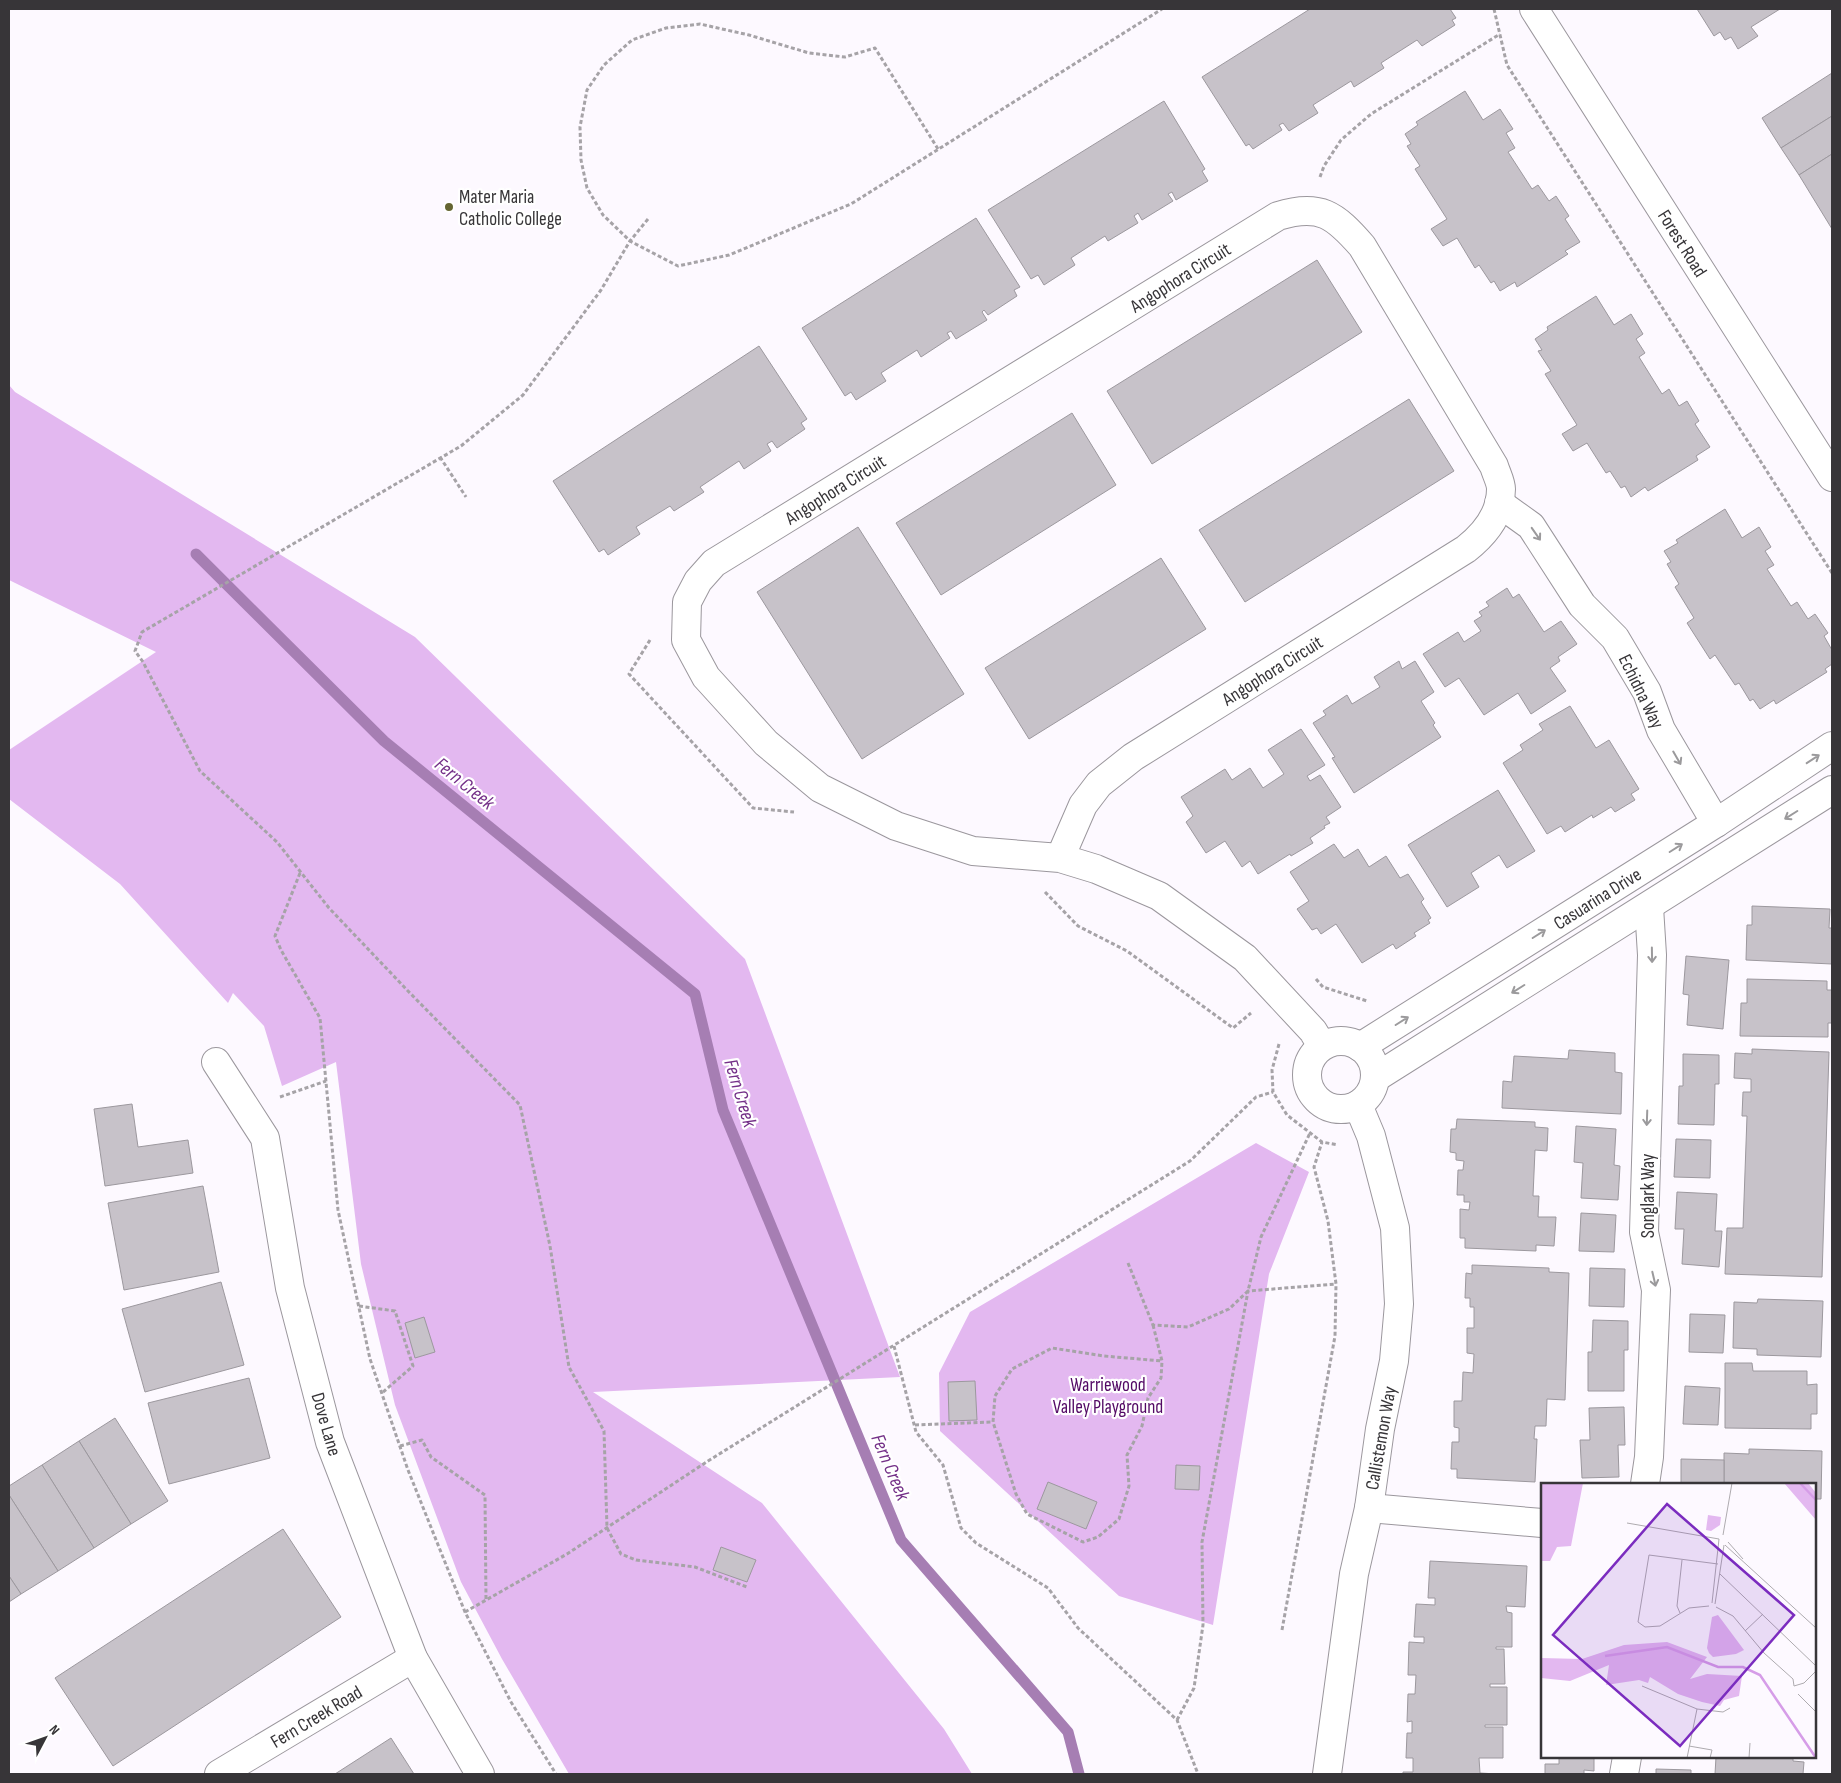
<svg xmlns="http://www.w3.org/2000/svg" width="1841" height="1783" viewBox="0 0 1841 1783" font-family="'Sofia Sans Condensed',sans-serif">
  <style>
    .green { fill: #e3b8f0 }
    .lines { fill: none; stroke-linecap: round; stroke-linejoin: round }
    .stream { stroke: #a67eb3; stroke-width: 11 }
    .building { fill: #c7c2c9; stroke: #9c989e }
    .street-casing { stroke: #9b979d; stroke-width: 30 }
    .path { stroke: #a6a3a7; stroke-width: 3; stroke-dasharray: 4 2.5; stroke-linecap: butt }
    .street { stroke: #fff; stroke-width: 28 }
    .oneway { stroke: #9b9a9c }
    .poi-dot { fill: #656532; stroke: #fff; stroke-width: 2 }
    .labels { text-anchor: middle; stroke-width: 4.5; stroke-linejoin: round; paint-order: stroke }
    .poi-label { font-size: 19px; fill: #373538; stroke: #fff; text-anchor: start }
    .street-label { font-size: 19px; fill: #373538; stroke: #fff }
    .park-label { font-size: 19px; fill: #530965; stroke: #fff }
    .water-label { font-size: 20px; font-style: italic; fill: #743088; stroke: #fff }
    .inset-river { fill: none; stroke: #d69de8; stroke-width: 2.5 }
    .inset-road { fill: none; stroke: #aeabaf; stroke-width: 1 }
    .view { fill: #7b2cbf; fill-opacity: 0.15; stroke: #7b2cbf; stroke-width: 2.5 }
    .inset-edge { fill: none; stroke: #373538; stroke-width: 2.5 }
  </style>
  <rect width="100%" height="100%" fill="#fdf9ff"/>
  <!-- green -->
  <g class="green">
    <path d="M9 385 15 392 415 637 745 959 900 1377 593 1392 762 1503 944 1729 972 1774H569L502 1659 461 1582 395 1405 361 1264 336 1062 282 1086 264 1026 233 993 228 1003 120 884 9 799V750L156 652 9 580Z"/>
    <path d="M1256 1143 1309 1172 1269 1274 1213 1625 1119 1596 940 1431 939 1373 970 1312Z"/>
  </g>
  <g class="lines">
    <!-- stream -->
    <path class="stream" d="M196 554 384 741 695 994 723 1110 901 1540 1068 1732 1079 1774"/>
  </g>
  <!-- building -->
  <g class="building">
    <path d="M1310 9H1450L1456 18 1452 20 1455 25 1422 46 1417 40 1381 63 1384 68 1354 87 1351 81 1313 105 1318 113 1289 131 1283 123 1279 125 1282 130 1253 149 1249 144 1246 146 1202 77Z"/>
    <path d="M1697 9H1780L1751 27 1758 36 1738 49 1731 37 1725 40 1720 32 1714 36Z"/>
    <path d="M1832 73V116L1781 148 1762 118Z"/>
    <path d="M1465 91 1483 120 1500 109 1513 129 1506 133 1515 148 1508 152 1532 189 1538 185 1549 201 1556 196 1569 216 1565 219 1580 242 1565 251 1568 254 1517 287 1515 282 1500 291 1494 281 1491 283 1479 265 1475 268 1457 238 1443 246 1431 229 1447 219 1415 169 1420 166 1407 146 1411 144 1405 134 1418 125 1416 122Z"/>
    <path d="M1164 101 1205 169 1202 171 1208 181 1176 200 1172 192 1168 194 1173 201 1142 220 1138 213 1134 216 1138 223 1108 241 1105 236 1071 258 1075 265 1044 285 1038 275 1031 279 988 210Z"/>
    <path d="M1832 116V154L1799 175 1781 148Z"/>
    <path d="M1832 154V229L1799 175Z"/>
    <path d="M976 218 1020 287 1014 290 1017 296 988 315 984 310 982 312 987 320 956 339 951 331 947 333 950 338 921 357 917 350 881 373 886 381 856 400 851 392 845 396 802 328Z"/>
    <path d="M1317 260 1362 332 1152 464 1107 391Z"/>
    <path d="M1596 296 1614 325 1631 314 1643 334 1636 339 1645 353 1639 357 1662 394 1669 389 1679 406 1687 401 1699 421 1695 424 1710 447 1696 456 1698 460 1648 491 1645 487 1631 497 1625 486 1621 488 1610 471 1606 473 1587 443 1573 451 1562 434 1577 425 1545 374 1551 371 1538 351 1542 350 1535 339 1548 330 1547 327Z"/>
    <path d="M759 346 807 419 801 423 805 429 777 448 772 441 767 444 771 451 744 469 739 461 700 487 704 492 674 511 670 506 636 527 640 534 608 555 604 549 599 552 553 481Z"/>
    <path d="M1409 399 1454 471 1245 602 1199 530Z"/>
    <path d="M1072 413 1116 485 941 595 896 523Z"/>
    <path d="M1725 509 1742 538 1759 527 1771 547 1765 551 1774 565 1767 569 1791 606 1797 602 1808 619 1815 614 1828 633 1824 636 1832 650V664L1825 669 1827 672 1776 704 1774 700 1760 709 1753 699 1750 701 1739 683 1735 685 1715 655 1710 659 1687 623 1694 618 1675 587 1679 584 1667 564 1671 562 1664 551 1678 543 1676 540Z"/>
    <path d="M858 527 964 694 862 759 757 592Z"/>
    <path d="M1161 558 1206 629 1029 739 985 668Z"/>
    <path d="M1507 588 1513 598 1519 594 1544 632 1561 621 1577 644 1558 657 1560 661 1550 668 1566 691 1531 714 1518 693 1484 715 1459 678 1445 687 1423 654 1458 632 1464 642 1481 631 1474 621 1482 616 1479 612 1489 606 1486 602Z"/>
    <path d="M1399 661 1402 669 1415 661 1434 692 1421 701 1435 723 1433 725 1441 737 1354 793 1332 758 1335 757 1313 723 1326 715 1323 711 1347 695 1352 704 1380 687 1374 677Z"/>
    <path d="M1570 706 1596 748 1609 740 1639 789 1631 794 1635 800 1615 812 1611 807 1593 818 1592 815 1565 832 1561 826 1547 834 1503 763 1523 750 1520 745 1543 730 1539 724Z"/>
    <path d="M1301 729 1325 765 1307 776 1310 781 1320 775 1341 807 1326 817 1330 823 1324 826 1325 828 1310 838 1313 843 1291 856 1290 854 1258 874 1250 861 1242 867 1225 841 1206 853 1186 822 1193 816 1181 797 1225 769 1232 780 1250 768 1263 788 1284 774 1268 750Z"/>
    <path d="M1498 790 1535 851 1507 868 1499 855 1471 873 1479 887 1447 907 1408 845Z"/>
    <path d="M1334 844 1344 858 1358 849 1369 867 1386 856 1400 878 1408 874 1424 899 1421 902 1431 918 1428 920 1430 923 1414 933 1416 936 1396 949 1393 944 1362 963 1336 924 1321 934 1317 928 1312 930 1297 909 1309 901 1290 872Z"/>
    <path d="M1752 906 1830 909 1829 928H1832V964L1746 960 1747 925H1752Z"/>
    <path d="M1686 956 1729 960 1723 1029 1687 1025 1689 995 1683 994Z"/>
    <path d="M1747 979 1827 981V990H1832V1023H1828V1037L1740 1036 1741 1003H1747Z"/>
    <path d="M1752 1049 1829 1052 1822 1277 1725 1274 1727 1228H1743L1747 1116H1742L1743 1092H1751V1079L1734 1078 1735 1053 1752 1054Z"/>
    <path d="M1569 1050 1615 1053V1072L1622 1073 1621 1114 1502 1108 1503 1081 1512 1082 1514 1056 1568 1059Z"/>
    <path d="M1683 1054 1719 1055V1084H1715L1714 1125 1678 1124 1679 1086H1683Z"/>
    <path d="M132 1104 138 1147 188 1140 193 1173 105 1186 94 1109Z"/>
    <path d="M1457 1119 1535 1122V1127L1548 1128 1547 1151 1535 1150 1533 1196H1539L1538 1217H1556L1554 1246 1536 1245V1251L1465 1248V1238H1460V1209L1469 1210 1470 1202H1464V1195H1457L1458 1170H1463L1464 1161 1456 1160V1153L1450 1152 1451 1129H1456Z"/>
    <path d="M1576 1126 1616 1129 1614 1165 1620 1166 1618 1200 1581 1198 1583 1163 1574 1162Z"/>
    <path d="M1676 1139 1711 1140 1710 1178 1674 1177Z"/>
    <path d="M203 1186 219 1272 124 1290 108 1203Z"/>
    <path d="M1677 1192 1717 1194 1715 1231H1722L1719 1267 1682 1264 1684 1229H1675Z"/>
    <path d="M1581 1213 1616 1215 1614 1252 1579 1251Z"/>
    <path d="M1472 1265 1549 1268V1272L1569 1273 1565 1400 1547 1399 1546 1426H1535L1534 1439H1537L1535 1482 1457 1478V1469H1451L1452 1442H1459V1428L1454 1427V1401H1462L1463 1372 1473 1373 1474 1354 1467 1353V1328H1474V1307H1470V1298H1465L1466 1273 1472 1274Z"/>
    <path d="M1590 1268 1625 1269 1624 1307 1589 1306Z"/>
    <path d="M221 1282 244 1365 145 1392 122 1309Z"/>
    <path d="M1758 1299 1823 1301 1821 1357 1757 1355V1349L1733 1348 1734 1302 1757 1303Z"/>
    <path d="M1690 1314 1725 1315 1723 1353 1689 1352Z"/>
    <path d="M424 1317 435 1352 415 1358 405 1323Z"/>
    <path d="M1593 1320 1628 1321V1350H1624V1391H1588V1352H1592Z"/>
    <path d="M1725 1363H1752L1753 1371H1807V1385L1817 1384V1414H1811V1429L1725 1428Z"/>
    <path d="M249 1378 270 1458 169 1484 148 1403Z"/>
    <path d="M975 1381 977 1420 949 1421 948 1382Z"/>
    <path d="M1685 1386 1720 1388 1718 1425 1683 1424Z"/>
    <path d="M1624 1407 1625 1445H1618L1619 1477 1582 1478 1580 1440H1590L1589 1408Z"/>
    <path d="M115 1418 168 1501 131 1524 79 1441Z"/>
    <path d="M79 1441 131 1524 94 1548 42 1465Z"/>
    <path d="M1749 1449 1822 1451 1821 1499H1815V1484H1724V1453L1749 1454Z"/>
    <path d="M1681 1459 1724 1460V1484H1681Z"/>
    <path d="M42 1465 94 1548 58 1571 9 1495V1486Z"/>
    <path d="M1176 1465 1200 1466 1199 1490 1175 1489Z"/>
    <path d="M1048 1482 1097 1502 1086 1529 1037 1509Z"/>
    <path d="M9 1495 58 1571 21 1594 9 1576Z"/>
    <path d="M283 1529 341 1617 113 1766 55 1678Z"/>
    <path d="M721 1547 756 1560 747 1582 713 1570Z"/>
    <path d="M1430 1561 1527 1566 1525 1607 1506 1606 1507 1612 1512 1613V1647H1496V1649H1504L1505 1684H1490V1687H1507V1725H1485V1727H1503V1758H1479L1480 1773 1497 1774H1403V1772H1413V1758H1406L1407 1733H1412V1721L1407 1722 1408 1694H1415L1416 1675H1408L1409 1642 1424 1643V1637H1414L1416 1604 1435 1605V1598H1428Z"/>
    <path d="M9 1576 21 1594 9 1602Z"/>
    <path d="M391 1738 414 1774H335Z"/>
    <path d="M1559 1757H1594V1771L1584 1770V1774H1545V1764H1559Z"/>
    <path d="M1716 1757H1793V1761L1804 1762 1803 1774H1715Z"/>
    <path d="M1656 1769 1691 1770V1774H1656Z"/>
  </g>
  <g class="lines">
    <!-- street casing -->
    <g class="street-casing">
      <g id="street">
        <path d="M1534 9 1832 477"/>
        <path d="M1499 503 1531 526 1582 605 1615 638 1647 692 1661 730 1716 823"/>
        <path d="M1060 858 1083 805 1099 784 1133 757 1466 549C1485 534 1501 515 1501 489 1501 482 1496 473 1494 466L1362 246C1335 215 1320 203 1278 216L714 563 698 581 687 602 686 640 706 677 766 743 820 788 896 826 973 851 1060 858 1096 869 1159 896 1245 958 1313 1031 1322 1046"/>
        <circle cx="1341" cy="1075" r="34"/>
        <path d="M1360 1047 1716 823 1832 746"/>
        <path d="M216 1062 265 1138 290 1288 330 1442 413 1658 480 1774"/>
        <path d="M1375 1078 1832 790"/>
        <path d="M1645 1484 1649 1457 1656 1290 1644 1232 1652 955 1649 907"/>
        <path d="M1369 1508 1542 1523"/>
        <path d="M219 1774 413 1658"/>
        <path d="M1327 1774 1354 1574 1369 1508 1380 1429 1394 1361 1399 1304 1395 1228 1371 1136 1358 1105"/>
        <path d="M1624 1774 1627 1757"/>
      </g>
    </g>
    <!-- path -->
    <g class="path">
      <path d="M1494 9 1507 65 1832 573"/>
      <path d="M938 149 875 48 845 57 809 53 749 35 700 24 666 28 632 40 604 65 587 90 580 127 581 160 587 188 603 215 630 241 678 266 729 255 851 204 1162 9"/>
      <path d="M1320 177 1324 166 1341 140 1371 114 1500 34"/>
      <path d="M648 219 630 241 601 290 523 395 461 446 142 632 135 651 143 662 200 771 277 842 329 908 408 991 520 1105 550 1246 569 1367 604 1431 607 1528 621 1554 636 1560 695 1567 747 1587"/>
      <path d="M440 457 466 497"/>
      <path d="M650 640 629 674 753 808 794 812"/>
      <path d="M300 873 275 936 281 950 320 1018 338 1210 370 1359 408 1470 465 1612 511 1702 556 1774"/>
      <path d="M1045 892 1078 926 1127 951 1233 1028 1251 1013"/>
      <path d="M1316 979 1323 987 1367 1001"/>
      <path d="M1279 1044 1272 1070 1273 1092 1287 1115 1322 1142 1338 1145"/>
      <path d="M280 1097 326 1081"/>
      <path d="M1128 1263 1153 1325 1188 1327 1229 1309 1248 1291 1261 1237 1310 1133"/>
      <path d="M359 1306 395 1311 413 1366 382 1393"/>
      <path d="M1153 1325 1162 1361 1104 1356 1052 1348 1012 1369 995 1396 993 1422 1016 1494 1027 1514 1083 1542 1098 1537 1119 1519 1129 1486 1127 1455 1142 1426 1148 1398 1161 1378 1162 1361"/>
      <path d="M894 1346 916 1432 943 1465 961 1528 976 1543 1048 1588 1078 1628 1177 1720 1198 1774"/>
      <path d="M915 1425 993 1422"/>
      <path d="M400 1446 422 1440 431 1457 485 1495 486 1600"/>
      <path d="M465 1612 567 1554 708 1461 1190 1161 1256 1097 1273 1092"/>
      <path d="M1282 1630 1335 1336 1336 1284 1328 1221 1314 1167 1322 1142"/>
      <path d="M1177 1720 1194 1688 1203 1625 1202 1542 1248 1291 1336 1284"/>
    </g>
    <!-- street -->
    <use href="#street" class="street"/>
  </g>
  <!-- one-way arrows -->
  <defs><path id="oneway-shaft" d="M-6 0H5M1.5-3L5.5 0L1.5 3" fill="none" stroke-width="1.6" stroke-linecap="round" stroke-linejoin="round" transform="scale(1.25)"/></defs>
  <g class="oneway">
    <use href="#oneway-shaft" transform="translate(1536 534) rotate(55)"/>
    <use href="#oneway-shaft" transform="translate(1677 758) rotate(60)"/>
    <use href="#oneway-shaft" transform="translate(1813 759) rotate(-33)"/>
    <use href="#oneway-shaft" transform="translate(1791 815) rotate(148)"/>
    <use href="#oneway-shaft" transform="translate(1676 848) rotate(-32)"/>
    <use href="#oneway-shaft" transform="translate(1539 934) rotate(-32)"/>
    <use href="#oneway-shaft" transform="translate(1652 955) rotate(89)"/>
    <use href="#oneway-shaft" transform="translate(1518 989) rotate(148)"/>
    <use href="#oneway-shaft" transform="translate(1402 1021) rotate(-32)"/>
    <use href="#oneway-shaft" transform="translate(1647 1118) rotate(92)"/>
    <use href="#oneway-shaft" transform="translate(1654 1279) rotate(77)"/>
  </g>
  <!-- markers -->
  <circle class="poi-dot" cx="449" cy="207" r="5"/>
  <g class="labels">
    <!-- poi labels -->
    <g class="poi-label">
      <text x="459" y="203">Mater Maria<tspan x="459" dy="22">Catholic College</tspan></text>
    </g>
    <!-- street labels -->
    <g class="street-label">
      <text transform="translate(1683 243) rotate(58)" y="7">Forest Road</text>
      <text transform="translate(1180 277) rotate(-32)" y="7">Angophora Circuit</text>
      <text transform="translate(835 489) rotate(-32)" y="7">Angophora Circuit</text>
      <text transform="translate(1272 670) rotate(-32)" y="7">Angophora Circuit</text>
      <text transform="translate(1642 691) rotate(64)" y="7">Echidna Way</text>
      <text transform="translate(1597 898) rotate(-32)" y="7">Casuarina Drive</text>
      <text transform="translate(1647 1196) rotate(-90)" y="7">Songlark Way</text>
      <text transform="translate(327 1424) rotate(74)" y="7">Dove Lane</text>
      <text transform="translate(1380 1438) rotate(-80)" y="7">Callistemon Way</text>
      <text transform="translate(316 1716) rotate(-31)" y="7">Fern Creek Road</text>
    </g>
    <!-- park labels -->
    <g class="park-label">
      <text x="1108" y="1391">Warriewood<tspan x="1108" dy="22">Valley Playground</tspan></text>
    </g>
    <!-- water labels -->
    <g class="water-label">
      <text transform="translate(465 783) rotate(39)" y="7">Fern Creek</text>
      <text transform="translate(741 1093) rotate(73)" y="7">Fern Creek</text>
      <text transform="translate(891 1467) rotate(67)" y="7">Fern Creek</text>
    </g>
  </g>
  <!-- overview -->
  <g transform="translate(1541 1483)">
    <rect width="275" height="275" fill="#fdf9ff"/>
    <path d="M42 0 30 63 16 64 9 78H0V0ZM267 0 275 10V37L243 0ZM167 32 180 34 179 42 170 48 165 47ZM177 132 203 167 195 171 172 174 168 170 166 165 171 134ZM126 159 166 174 149 196 166 191 201 193 198 213 183 217 179 223 161 219 137 211 109 194 107 200 98 197 65 202 68 182 29 198 0 195V175L41 176 83 162Z" fill="#e3b8f0"/>
    <path class="inset-river" d="M259 0 275 17M64 173 126 164 177 184H202L219 192 275 275"/>
    <path class="inset-road" d="M86 40 178 56M182 52 191 0M187 59 202 76M184 62 275 145M179 91 275 183M171 120 178 56M174 121 183 62M168 123 148 125 119 143 104 144 97 139 108 72 177 81M175 124 192 133 223 170 252 196 253 203 263 200 275 188M139 130 136 123 141 77M204 148 222 131M101 203 156 226 182 229 189 225M257 211 275 229M148 263 171 267 169 275M146 275 156 226M208 275 209 260"/>
    <path class="view" d="M126 21 253 132 139 263 12 152Z"/>
    <rect width="275" height="275" class="inset-edge"/>
  </g>
  <!-- border -->
  <rect width="1841" height="1783" fill="none" stroke="#373538" stroke-width="20"/>
  <!-- north arrow -->
  <g transform="translate(45 1738) rotate(49)" stroke="#ffffff" stroke-width="4" paint-order="stroke">
  <path d="M0-4L9 19L0 12L-9 19Z" fill="#373538"/>
  <text y="-8" font-size="14" font-weight="bold" text-anchor="middle" fill="#373538">N</text>
  </g>
</svg>
